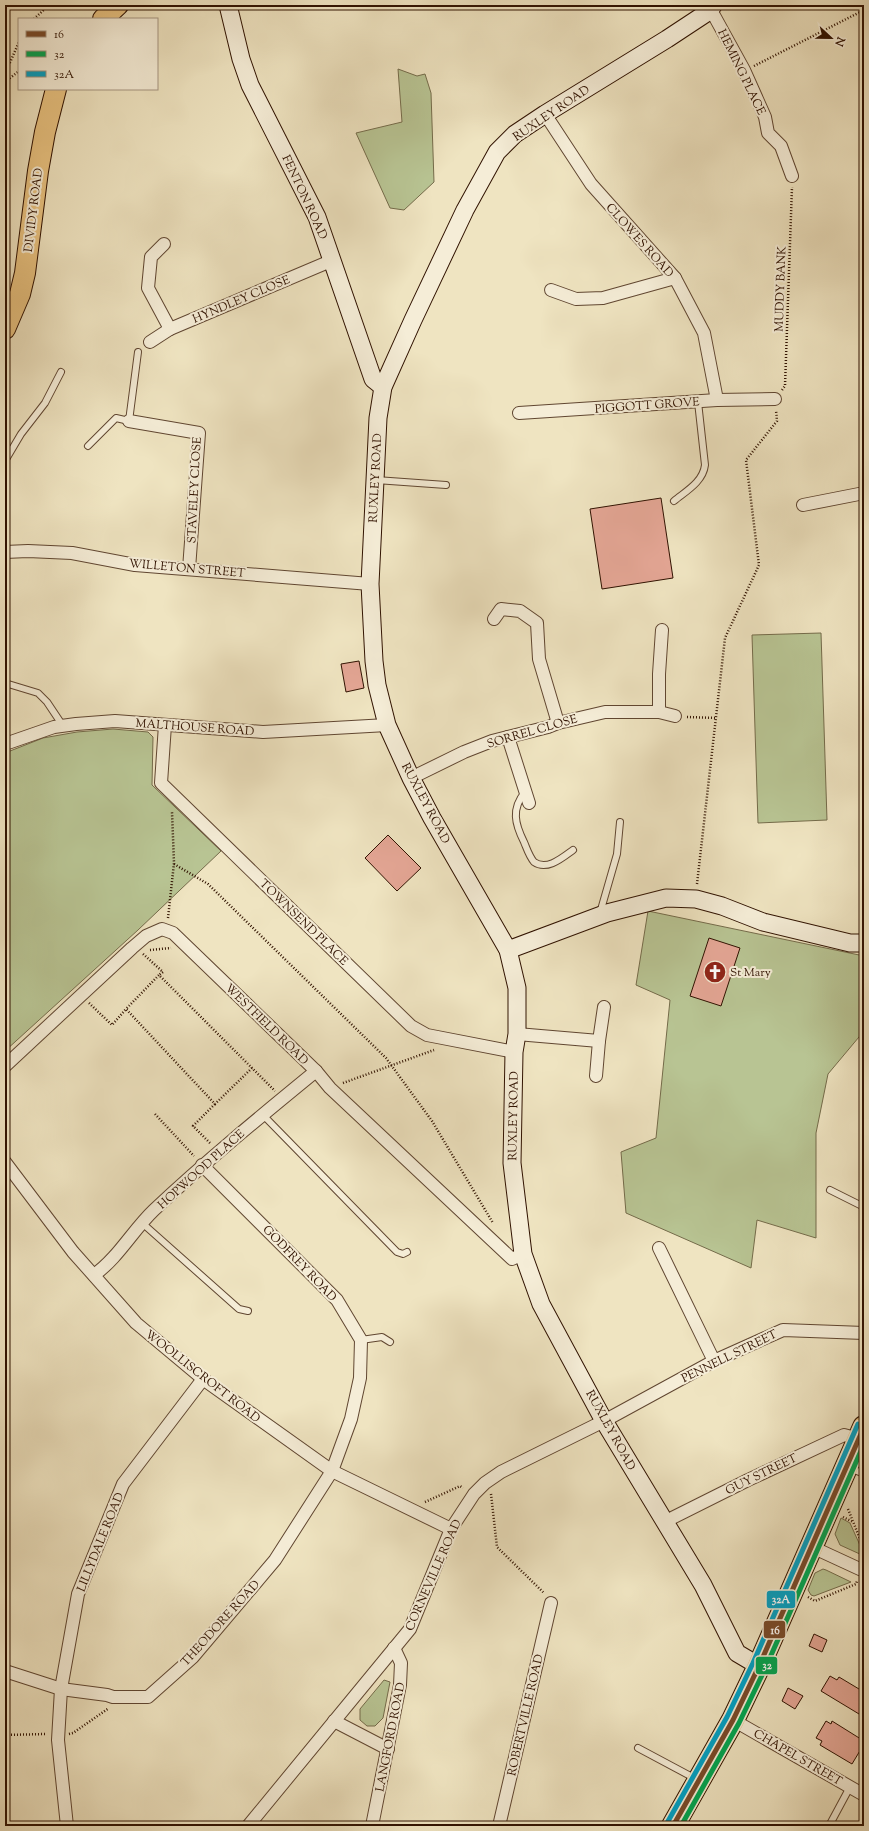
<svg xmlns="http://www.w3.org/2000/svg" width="869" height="1831" viewBox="0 0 869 1831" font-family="'Sorts Mill Goudy',serif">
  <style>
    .green { fill: #b8c493; stroke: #746b4a }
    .building { fill: #e4a695; stroke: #301201 }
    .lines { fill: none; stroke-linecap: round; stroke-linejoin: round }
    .lane-casing { stroke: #604631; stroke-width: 8 }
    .street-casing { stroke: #604631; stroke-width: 14 }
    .secondary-casing { stroke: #301201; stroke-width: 19 }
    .primary-casing { stroke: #301201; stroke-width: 22 }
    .highway-casing { stroke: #301201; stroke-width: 24 }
    .path { stroke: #301201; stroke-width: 2.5; stroke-dasharray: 1 2; stroke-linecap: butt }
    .lane { stroke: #f5edd7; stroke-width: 6 }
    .street { stroke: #f5edd7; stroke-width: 12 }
    .secondary { stroke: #f5edd7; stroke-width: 17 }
    .primary { stroke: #e8c280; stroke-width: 20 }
    .highway { stroke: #e8c280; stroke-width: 22 }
    .bus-1-casing { stroke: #f5edd7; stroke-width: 8 }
    .bus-2-casing { stroke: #f5edd7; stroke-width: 8 }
    .bus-3-casing { stroke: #f5edd7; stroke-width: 8 }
    .bus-1 { stroke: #7a4b2a; stroke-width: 5 }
    .bus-2 { stroke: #00a651; stroke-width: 5 }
    .bus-3 { stroke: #02a1c4; stroke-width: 5 }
    .labels { text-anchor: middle; stroke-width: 4; stroke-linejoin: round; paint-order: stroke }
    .street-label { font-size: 12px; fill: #301201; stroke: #f5edd7 }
    .poi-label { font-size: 12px; fill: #301201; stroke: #f5edd7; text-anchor: start }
    .line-badge { stroke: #f5edd7; stroke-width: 1.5 }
    .badge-label { font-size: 11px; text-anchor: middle; font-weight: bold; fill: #fff }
  </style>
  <rect width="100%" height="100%" fill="#efe4c1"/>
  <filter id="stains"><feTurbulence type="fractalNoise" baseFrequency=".005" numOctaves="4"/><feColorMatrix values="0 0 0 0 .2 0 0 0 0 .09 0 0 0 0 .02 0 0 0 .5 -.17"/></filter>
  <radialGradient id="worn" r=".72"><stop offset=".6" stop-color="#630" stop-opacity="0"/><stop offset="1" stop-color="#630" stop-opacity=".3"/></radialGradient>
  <!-- green -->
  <g class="green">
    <path d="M398 69 417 76 425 74 431 93 434 182 404 210 390 208 356 133 402 122Z"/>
    <path d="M821 633 827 820 758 823 752 635Z"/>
    <path d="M113 729 148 732 153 737 152 785 221 851 138 930 5 1051V753L43 738 77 732Z"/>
    <path d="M648 911 864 956V1031L828 1074 816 1133V1238L757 1220 751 1268 626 1213 621 1152 656 1138 670 1000 636 985Z"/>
    <path d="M841 1518 850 1523 863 1552 862 1555 840 1545 835 1534Z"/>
    <path d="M823 1569 826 1570 851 1582 814 1596 811 1595 808 1590 815 1573Z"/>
    <path d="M384 1680 390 1682 383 1718 375 1726H367L360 1720V1709Z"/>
  </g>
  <!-- building -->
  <g class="building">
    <path d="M661 498 673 578 602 589 590 509Z"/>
    <path d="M359 661 364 688 346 692 341 664Z"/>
    <path d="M388 835 421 868 397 891 365 858Z"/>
    <path d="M709 938 740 948 721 1006 690 996Z"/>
    <path d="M814 1634 827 1640 822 1652 809 1646Z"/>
    <path d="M830 1676 837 1680 839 1677 864 1692V1717L821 1691Z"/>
    <path d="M788 1688 803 1696 795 1709 782 1701Z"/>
    <path d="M826 1721 831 1724 832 1721 864 1741V1744L852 1764 820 1745 822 1741 816 1738Z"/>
  </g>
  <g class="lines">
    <!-- lane casing -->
    <g class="lane-casing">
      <g id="lane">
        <path d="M88 446 116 418 129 421 138 352"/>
        <path d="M5 461 21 434 45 403 61 372"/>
        <path d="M376 480 446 485"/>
        <path d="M674 501C686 491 703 482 705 465L698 402"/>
        <path d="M5 683 38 693 47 702 63 726"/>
        <path d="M525 792C511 809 515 824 524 842 527 849 529 856 534 862 547 871 562 858 573 850"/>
        <path d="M600 913 617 854 620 822"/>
        <path d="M263 1115 397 1252 403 1254 407 1252"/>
        <path d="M830 1190 864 1207"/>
        <path d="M141 1222 239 1309 248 1311"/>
        <path d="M361 1340 382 1337 390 1342"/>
        <path d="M850 1468 864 1474"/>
        <path d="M638 1748 696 1779"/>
        <path d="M829 1826 850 1787"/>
      </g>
    </g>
    <!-- street casing -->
    <g class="street-casing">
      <g id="street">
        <path d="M716 6 711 10 744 70 765 117 768 133 781 146 792 176"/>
        <path d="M545 114 591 184 675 278 704 333 717 400"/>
        <path d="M164 244 151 257 148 288 170 329"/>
        <path d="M551 290 576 299 603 298 675 278"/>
        <path d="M150 342 170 329 333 260"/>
        <path d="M519 413 717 400 775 399"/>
        <path d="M129 421 199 433 189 569"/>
        <path d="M803 505 864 493"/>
        <path d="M5 552 28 551 72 553 135 565 370 584"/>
        <path d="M494 619 501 609 520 611 537 623 539 659 558 723"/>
        <path d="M659 712 675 716"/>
        <path d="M165 725 161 783 411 1026 427 1035 514 1052"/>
        <path d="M508 737 529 803"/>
        <path d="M5 744 54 727 76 724 115 721 263 732 387 725"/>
        <path d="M411 778 464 752 492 741 548 727 558 723 605 712H659V674L662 630"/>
        <path d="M517 1034 599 1041"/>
        <path d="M5 1066 132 948 146 936 162 929 173 933 316 1071 330 1088 512 1259 523 1254"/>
        <path d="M596 1076 599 1041 604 1007"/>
        <path d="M5 1162 73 1252 136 1323 203 1379 332 1471 451 1529"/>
        <path d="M659 1248 714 1361"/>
        <path d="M94 1275C118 1258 133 1230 154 1210 206 1161 261 1116 316 1071"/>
        <path d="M664 1522 748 1480 844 1435 859 1439"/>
        <path d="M812 1547 864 1571"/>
        <path d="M5 1671 61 1689 107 1695 113 1697H148L193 1657 275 1560 332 1471 351 1419 360 1378 361 1340 337 1300 202 1165"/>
        <path d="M733 1720 864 1795"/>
        <path d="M334 1721 388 1749"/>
        <path d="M67 1826 58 1740 61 1689 78 1594 123 1484 203 1379"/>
        <path d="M248 1826 410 1629 451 1529 474 1494 485 1483 501 1472 604 1421 714 1361 783 1330 864 1333"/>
        <path d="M372 1826 400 1685 401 1663 394 1648"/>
        <path d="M499 1826 551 1603"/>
      </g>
    </g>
    <!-- secondary casing -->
    <g class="secondary-casing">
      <g id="secondary">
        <path d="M228 5 241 59 250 85 317 217 373 379 383 387"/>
        <path d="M706 5 711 10 667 39 545 114 515 134 497 152 465 210 413 320 383 387 378 418 370 584 374 661 377 685 387 725 411 778 432 818 508 950 517 988V1034L514 1052 512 1163 523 1254 541 1304 604 1421 703 1585 737 1653 759 1666"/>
        <path d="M508 950 607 913 666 898 696 899 722 906 763 922 850 943H864"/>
      </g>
    </g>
    <!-- primary casing -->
    <g class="primary-casing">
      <g id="primary">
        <path d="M103 19 118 5"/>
        <path d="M5 329 20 294 25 273 38 171 45 132 56 89"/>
      </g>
    </g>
    <!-- highway casing -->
    <g class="highway-casing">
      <path id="highway" d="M673 1826 733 1720 759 1666 864 1427"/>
    </g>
    <!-- path -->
    <g class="path">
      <path d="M34 19 49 5"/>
      <path d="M754 66 864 10"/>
      <path d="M5 74 19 42"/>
      <path d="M5 82 19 71"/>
      <path d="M782 390 785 386 792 187"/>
      <path d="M687 717 716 718"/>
      <path d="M174 864 208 884 386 1058 432 1121 493 1223"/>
      <path d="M697 884 725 638 759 565 746 460 777 421 776 410"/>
      <path d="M168 918 174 863 172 812"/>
      <path d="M150 950 171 948"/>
      <path d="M143 954 163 972 159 975"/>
      <path d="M89 1003 112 1025 126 1009"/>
      <path d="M252 1068 215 1104 126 1009 159 975 275 1091"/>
      <path d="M343 1083 434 1050"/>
      <path d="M155 1114 194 1156"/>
      <path d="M210 1143 193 1126 215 1104"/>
      <path d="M491 1494 497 1547 544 1593"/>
      <path d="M425 1502 460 1486 463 1488"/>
      <path d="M848 1509 864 1549"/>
      <path d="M843 1517 853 1522"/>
      <path d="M808 1597 815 1601 856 1584 857 1581"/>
      <path d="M69 1734 73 1733 109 1708"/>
      <path d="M5 1735 46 1734"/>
    </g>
    <!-- lane -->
    <use href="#lane" class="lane"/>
    <!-- street -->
    <use href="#street" class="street"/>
    <!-- secondary -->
    <use href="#secondary" class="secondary"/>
    <!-- primary -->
    <use href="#primary" class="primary"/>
    <!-- highway -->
    <use href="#highway" class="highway"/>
    <!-- bus-1 casing -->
    <g class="bus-1-casing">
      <path id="bus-1" d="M673 1826 733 1720 759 1666 864 1427"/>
    </g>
    <!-- bus-2 casing -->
    <g class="bus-2-casing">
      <path id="bus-2" d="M681 1826 739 1723 765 1669 864 1444"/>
    </g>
    <!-- bus-3 casing -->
    <g class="bus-3-casing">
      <path id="bus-3" d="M667 1823 727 1717 753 1663 858 1424"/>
    </g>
    <!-- bus-1 -->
    <use href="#bus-1" class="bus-1"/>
    <!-- bus-2 -->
    <use href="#bus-2" class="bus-2"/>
    <!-- bus-3 -->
    <use href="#bus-3" class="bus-3"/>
  </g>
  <!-- icons -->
  <defs>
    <g id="church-disc" transform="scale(1.15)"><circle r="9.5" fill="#8f2418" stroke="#f5edd7"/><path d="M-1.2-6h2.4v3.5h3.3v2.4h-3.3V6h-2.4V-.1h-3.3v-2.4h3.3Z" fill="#fff"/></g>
  </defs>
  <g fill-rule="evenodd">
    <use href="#church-disc" x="715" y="972"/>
  </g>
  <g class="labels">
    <!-- street labels -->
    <g class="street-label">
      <text transform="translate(742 72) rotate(64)" y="4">HEMING PLACE</text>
      <text transform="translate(551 113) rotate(-34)" y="4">RUXLEY ROAD</text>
      <text transform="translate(305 197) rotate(65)" y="4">FENTON ROAD</text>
      <text transform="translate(33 210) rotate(-83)" y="4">DIVIDY ROAD</text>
      <text transform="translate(640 240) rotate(48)" y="4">CLOWES ROAD</text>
      <text transform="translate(780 289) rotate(-88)" y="4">MUDDY BANK</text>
      <text transform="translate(241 299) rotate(-23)" y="4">HYNDLEY CLOSE</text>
      <text transform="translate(647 405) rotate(-4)" y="4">PIGGOTT GROVE</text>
      <text transform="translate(375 478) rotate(-87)" y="4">RUXLEY ROAD</text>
      <text transform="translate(194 490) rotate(-87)" y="4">STAVELEY CLOSE</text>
      <text transform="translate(187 568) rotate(5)" y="4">WILLETON STREET</text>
      <text transform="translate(195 727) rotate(4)" y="4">MALTHOUSE ROAD</text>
      <text transform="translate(532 731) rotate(-16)" y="4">SORREL CLOSE</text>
      <text transform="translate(426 803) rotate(62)" y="4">RUXLEY ROAD</text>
      <text transform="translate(304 922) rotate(44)" y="4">TOWNSEND PLACE</text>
      <text transform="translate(267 1024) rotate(44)" y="4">WESTFIELD ROAD</text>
      <text transform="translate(513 1116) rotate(-89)" y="4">RUXLEY ROAD</text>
      <text transform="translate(201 1169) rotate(-42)" y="4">HOPWOOD PLACE</text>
      <text transform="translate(300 1263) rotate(46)" y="4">GODFREY ROAD</text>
      <text transform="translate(729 1356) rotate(-26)" y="4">PENNELL STREET</text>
      <text transform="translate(203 1376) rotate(38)" y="4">WOOLLISCROFT ROAD</text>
      <text transform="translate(611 1430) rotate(61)" y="4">RUXLEY ROAD</text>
      <text transform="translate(761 1474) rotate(-26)" y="4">GUY STREET</text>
      <text transform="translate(100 1542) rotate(-68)" y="4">LILLYDALE ROAD</text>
      <text transform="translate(433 1575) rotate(-66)" y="4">CORNEVILLE ROAD</text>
      <text transform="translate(220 1623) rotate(-48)" y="4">THEODORE ROAD</text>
      <text transform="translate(525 1715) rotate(-77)" y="4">ROBERTVILLE ROAD</text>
      <text transform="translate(390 1737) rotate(-79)" y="4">LANGFORD ROAD</text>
      <text transform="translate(798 1757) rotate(30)" y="4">CHAPEL STREET</text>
    </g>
    <!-- poi labels -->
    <g class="poi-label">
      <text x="730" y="976">St Mary</text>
    </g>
  </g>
  <g class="line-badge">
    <rect x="766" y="1590" width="30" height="19" rx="4" fill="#02a1c4"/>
    <rect x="763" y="1620" width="23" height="19" rx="4" fill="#7a4b2a"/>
    <rect x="755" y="1656" width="23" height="19" rx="4" fill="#00a651"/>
  </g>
  <g class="badge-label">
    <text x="781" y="1603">32A</text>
    <text x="775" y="1634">16</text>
    <text x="767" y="1669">32</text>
  </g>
  <!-- margin -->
  <rect width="869" height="1831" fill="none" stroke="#efe4c1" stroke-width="20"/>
  <rect x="6" y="6" width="857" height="1819" fill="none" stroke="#301201" stroke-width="2"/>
  <rect x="10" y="10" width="849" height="1811" fill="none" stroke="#301201"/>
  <!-- legend -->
  <rect x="18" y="18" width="140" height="72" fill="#f5edd7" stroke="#a69581"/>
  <rect x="26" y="31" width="20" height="6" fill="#7a4b2a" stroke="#a69581"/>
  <text x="54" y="38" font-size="12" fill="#301201">16</text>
  <rect x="26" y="51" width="20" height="6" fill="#00a651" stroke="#a69581"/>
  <text x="54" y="58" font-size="12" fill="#301201">32</text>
  <rect x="26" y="71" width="20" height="6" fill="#02a1c4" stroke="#a69581"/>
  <text x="54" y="78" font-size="12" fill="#301201">32A</text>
  <!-- north arrow -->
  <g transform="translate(831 38) rotate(112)" stroke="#f5edd7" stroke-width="3" paint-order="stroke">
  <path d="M0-3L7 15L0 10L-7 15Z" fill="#301201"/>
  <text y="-6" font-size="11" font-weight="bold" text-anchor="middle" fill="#301201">N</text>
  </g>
  <rect width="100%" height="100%" filter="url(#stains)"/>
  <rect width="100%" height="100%" fill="url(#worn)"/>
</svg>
